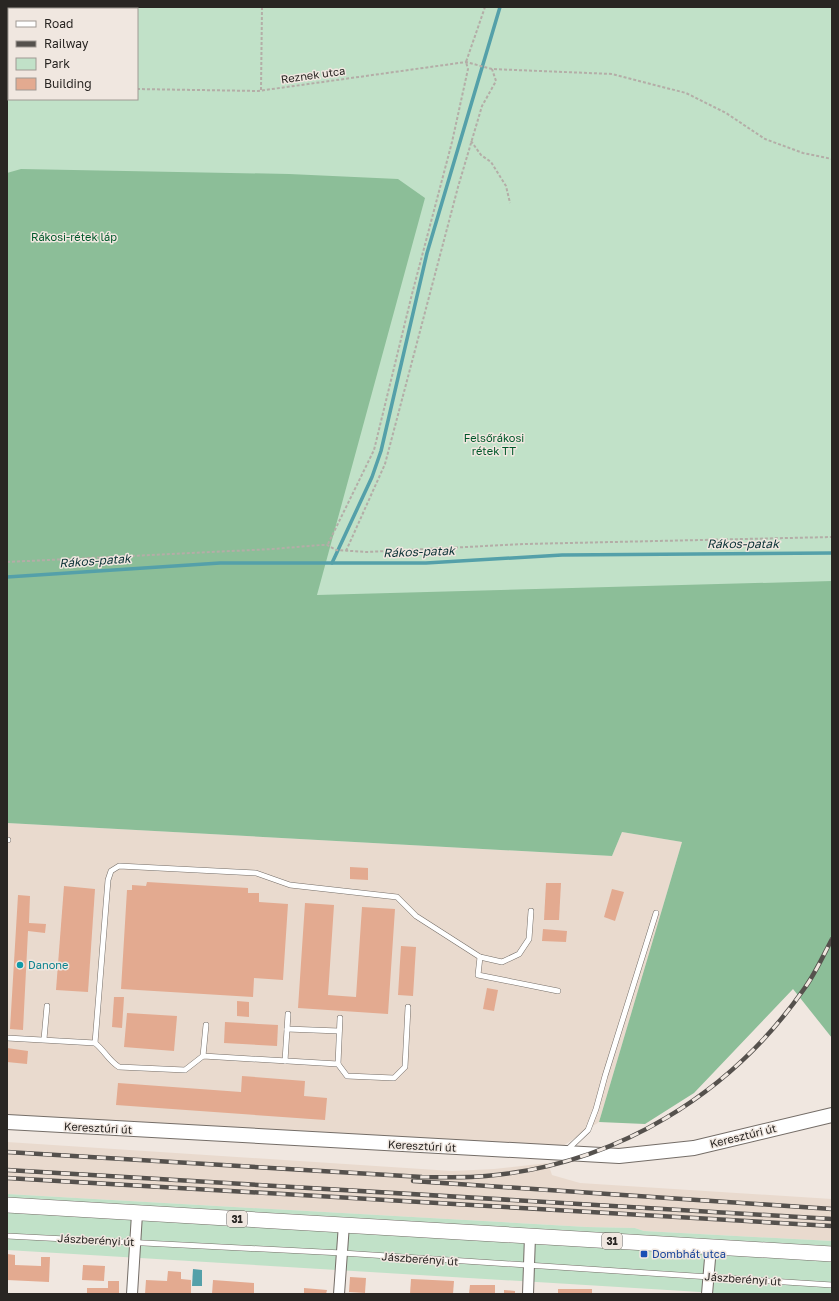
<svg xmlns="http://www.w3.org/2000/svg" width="839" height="1301" viewBox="0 0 839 1301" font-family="'Golos Text',sans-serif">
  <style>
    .built { fill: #e9dace }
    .green { fill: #c1e1c8; fill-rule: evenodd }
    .forest { fill: #8cbe98 }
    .water { fill: #54a0a9 }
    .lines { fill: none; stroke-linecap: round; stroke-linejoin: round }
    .stream { stroke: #54a0a9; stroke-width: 3.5 }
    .building { fill: #e3aa90 }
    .service-casing { stroke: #746d67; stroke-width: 6 }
    .minor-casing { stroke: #746d67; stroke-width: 12 }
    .secondary-casing { stroke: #746d67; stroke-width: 16 }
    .primary-casing { stroke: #746d67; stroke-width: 16 }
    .path { stroke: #b4ada7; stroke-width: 2; stroke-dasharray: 3 2; stroke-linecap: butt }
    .service { stroke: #fff; stroke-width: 5 }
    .minor { stroke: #fff; stroke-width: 10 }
    .secondary { stroke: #fff; stroke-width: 14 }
    .primary { stroke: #fff; stroke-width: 15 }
    .rail-casing { stroke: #55514d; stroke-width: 4.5 }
    .rail { stroke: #f0e7e0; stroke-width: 3; stroke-dasharray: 9; stroke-linecap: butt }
    .culture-dot { fill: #0f9aa8; stroke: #f0e7e0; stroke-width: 1.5 }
    .transit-dot { fill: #1a4fb4; stroke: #f0e7e0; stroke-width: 1.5 }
    .labels { text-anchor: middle; stroke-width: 3; stroke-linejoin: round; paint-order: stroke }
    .shield { fill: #f0e7e0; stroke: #65605c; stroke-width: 1 }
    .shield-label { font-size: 10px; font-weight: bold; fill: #292623 }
    .street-label { font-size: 11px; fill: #292623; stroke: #f0e7e0 }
    .park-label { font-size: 11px; fill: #01582a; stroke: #f0e7e0 }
    .culture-label { font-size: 11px; fill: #0d838f; stroke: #f0e7e0; text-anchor: start }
    .transit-label { font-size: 11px; fill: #164399; stroke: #f0e7e0; text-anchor: start }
    .water-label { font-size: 12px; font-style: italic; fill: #0b3236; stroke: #f0e7e0 }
  </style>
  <rect width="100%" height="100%" fill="#f0e7e0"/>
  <!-- built -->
  <g class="built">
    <path d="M7 823 612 856 622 832 682 842 599 1122 560 1148 7 1115Z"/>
    <path d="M7 1142 452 1171 494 1169 548 1163 552 1175 580 1183 832 1199V1241L644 1231 635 1228 587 1227 7 1194Z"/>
  </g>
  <!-- green -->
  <g class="green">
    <path d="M7 7H832V821L7 741ZM9 9H137V99H9Z"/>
    <path d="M7 1194 587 1227 635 1228 644 1231 832 1241V1294H733L7 1250Z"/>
  </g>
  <!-- forest -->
  <path class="forest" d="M21 169 289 174 398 179 425 198 317 595 832 581V1038L793 989 694 1093 645 1124 599 1122 682 842 622 832 612 856 7 823V173Z"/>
  <!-- water -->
  <path class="water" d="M193 1269 202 1270V1286H192Z"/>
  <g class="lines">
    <!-- stream -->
    <g class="stream">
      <path d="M332 563 372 477 381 451 427 253 500 7"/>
      <path d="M7 577 220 563H426L562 555 832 553"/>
    </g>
  </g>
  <!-- building -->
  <g class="building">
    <path d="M350 867 368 868V880L350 879Z"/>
    <path d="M147 882 248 888V893H259V902L288 904 283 980 254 978 253 997 121 989 127 890H132V885L146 886Z"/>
    <path d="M546 883H561L559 920H544Z"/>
    <path d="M64 886 95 889 88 992 56 990Z"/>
    <path d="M612 889 624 892 615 921 604 917Z"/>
    <path d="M18 895 30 896 29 923 46 924 45 933 28 931 23 1030 10 1029Z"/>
    <path d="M305 903 334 905 328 995 356 997 362 907 395 909 388 1014 298 1008Z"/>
    <path d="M543 929 567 931 566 942 542 941Z"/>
    <path d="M401 946 416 947 413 996 398 995Z"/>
    <path d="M487 988 498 990 494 1011 483 1009Z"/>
    <path d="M114 997H124L122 1028 112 1027Z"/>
    <path d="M237 1001 249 1002V1017L237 1016Z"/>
    <path d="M127 1013 177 1016 174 1051 124 1047Z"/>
    <path d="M225 1022 278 1025 277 1046 224 1043Z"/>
    <path d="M7 1048 28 1051 27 1064 7 1062Z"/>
    <path d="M242 1076 305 1081 304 1096 327 1098 325 1120 116 1105 118 1083 241 1092Z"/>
    <path d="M7 1254 15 1255V1265L41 1266V1257H50L49 1282 7 1280Z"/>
    <path d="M83 1265 105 1266 104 1281 82 1280Z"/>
    <path d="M168 1271 181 1272V1279L191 1280V1294H145L146 1280 167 1281Z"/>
    <path d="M350 1277 366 1278 365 1293 349 1292Z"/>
    <path d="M411 1279 454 1281 453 1294H410Z"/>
    <path d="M213 1280 254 1283V1294H212Z"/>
    <path d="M108 1281H119V1294H87V1288H108Z"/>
    <path d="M470 1285H495V1294H469Z"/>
    <path d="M304 1288 327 1290 326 1294H304Z"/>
    <rect x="558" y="1289" width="34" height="5"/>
    <path d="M504 1290 515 1291V1294H504Z"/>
  </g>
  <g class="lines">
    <!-- service casing -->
    <g class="service-casing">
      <g id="service">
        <path d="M7 840H8"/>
        <path d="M480 957 478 975 558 991"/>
        <path d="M287 1029 339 1031"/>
        <path d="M7 1038 95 1043C104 1050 109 1061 119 1067L185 1070 203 1056 338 1064 347 1076 394 1078 405 1067 408 1007"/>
        <path d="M44 1039 47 1006"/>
        <path d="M95 1043 108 880 111 871 119 866 256 873 290 885 397 897 416 916 480 957 502 962 519 954 529 939 531 911"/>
        <path d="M203 1056 206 1025"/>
        <path d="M285 1061 288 1014"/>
        <path d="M338 1064 340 1018"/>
        <path d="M567 1150 588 1130 596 1109 605 1076 656 913"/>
        <path d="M7 1236 342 1253 832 1285"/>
      </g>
    </g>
    <!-- minor casing -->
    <g class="minor-casing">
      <g id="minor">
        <path d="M132 1294 137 1214"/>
        <path d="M339 1294 344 1224"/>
        <path d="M528 1294 530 1236"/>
        <path d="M707 1294 711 1247"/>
      </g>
    </g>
    <!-- secondary casing -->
    <g class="secondary-casing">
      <path id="secondary" d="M7 1122 619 1156 694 1148 832 1115"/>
    </g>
    <!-- primary casing -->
    <g class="primary-casing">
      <path id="primary" d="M7 1205 832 1254"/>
    </g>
    <!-- path -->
    <g class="path">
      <path d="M137 89 258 91 466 62 492 69 612 74 686 93 726 113 765 139 803 153 832 159"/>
      <path d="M261 90 262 7"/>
      <path d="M7 92H9"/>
      <path d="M471 141 481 155 491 162 506 186 510 203"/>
      <path d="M328 544 374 450 412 294 452 142 468 69 466 62 485 7"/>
      <path d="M346 551 385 464 458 187 482 106 496 81 492 69"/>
      <path d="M7 562 273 549 321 545H327L336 550 367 552 525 544 832 537"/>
    </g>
    <!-- service -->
    <use href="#service" class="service"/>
    <!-- minor -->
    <use href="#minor" class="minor"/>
    <!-- secondary -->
    <use href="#secondary" class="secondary"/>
    <!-- primary -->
    <use href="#primary" class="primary"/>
    <!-- rail casing -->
    <g class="rail-casing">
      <g id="rail">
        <path d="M7 1152 422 1177C444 1177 465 1178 486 1176 615 1165 730 1095 804 989 815 974 823 956 832 939"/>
        <path d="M7 1170 832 1219"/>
        <path d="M7 1178 832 1226"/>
        <path d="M413 1181 832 1209"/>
      </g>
    </g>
    <!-- rail -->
    <use href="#rail" class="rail"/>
  </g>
  <!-- markers -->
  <circle class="culture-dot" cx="20" cy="965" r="4"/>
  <rect class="transit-dot" x="640" y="1250" width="8" height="8" rx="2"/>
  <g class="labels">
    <!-- shield labels -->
    <g class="shield">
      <rect x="227" y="1211" width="20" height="16" rx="3"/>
      <rect x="602" y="1233" width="20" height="16" rx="3"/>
    </g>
    <g class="shield-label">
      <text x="237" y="1223">31</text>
      <text x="612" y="1245">31</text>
    </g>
    <!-- street labels -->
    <g class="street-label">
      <text transform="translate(313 75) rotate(-8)" y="4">Reznek utca</text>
      <text transform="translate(98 1128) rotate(3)" y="4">Keresztúri út</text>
      <text transform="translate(743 1136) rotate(-14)" y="4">Keresztúri út</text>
      <text transform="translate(422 1146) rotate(3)" y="4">Keresztúri út</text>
      <text transform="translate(96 1240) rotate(3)" y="4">Jászberényi út</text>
      <text transform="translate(420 1259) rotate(4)" y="4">Jászberényi út</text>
      <text transform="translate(743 1279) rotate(4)" y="4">Jászberényi út</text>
    </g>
    <!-- park labels -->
    <g class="park-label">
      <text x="74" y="241">Rákosi-rétek láp</text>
      <text x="494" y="442">Felsőrákosi<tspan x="494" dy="13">rétek TT</tspan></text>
    </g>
    <!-- culture labels -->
    <g class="culture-label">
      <text x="28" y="969">Danone</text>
    </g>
    <!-- transit labels -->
    <g class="transit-label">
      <text x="652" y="1258">Dombhát utca</text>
    </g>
    <!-- water labels -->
    <g class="water-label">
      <text x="743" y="548">Rákos-patak</text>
      <text transform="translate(419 552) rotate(-2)" y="4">Rákos-patak</text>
      <text transform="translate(95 561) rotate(-4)" y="4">Rákos-patak</text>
    </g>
  </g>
  <!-- border -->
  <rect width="839" height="1301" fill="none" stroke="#292623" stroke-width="16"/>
  <!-- legend -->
  <rect x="8" y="8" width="130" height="92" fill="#f0e7e0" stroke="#a09a94"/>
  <rect x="16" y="21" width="20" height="6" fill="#ffffff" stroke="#a09a94"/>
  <text x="44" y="28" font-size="12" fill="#292623">Road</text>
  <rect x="16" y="41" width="20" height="6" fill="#55514d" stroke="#a09a94"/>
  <text x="44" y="48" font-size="12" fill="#292623">Railway</text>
  <rect x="16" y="58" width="20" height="12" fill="#c1e1c8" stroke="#a09a94"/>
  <text x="44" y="68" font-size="12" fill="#292623">Park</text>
  <rect x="16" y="78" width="20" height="12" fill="#e3aa90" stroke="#a09a94"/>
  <text x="44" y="88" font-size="12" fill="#292623">Building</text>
</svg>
